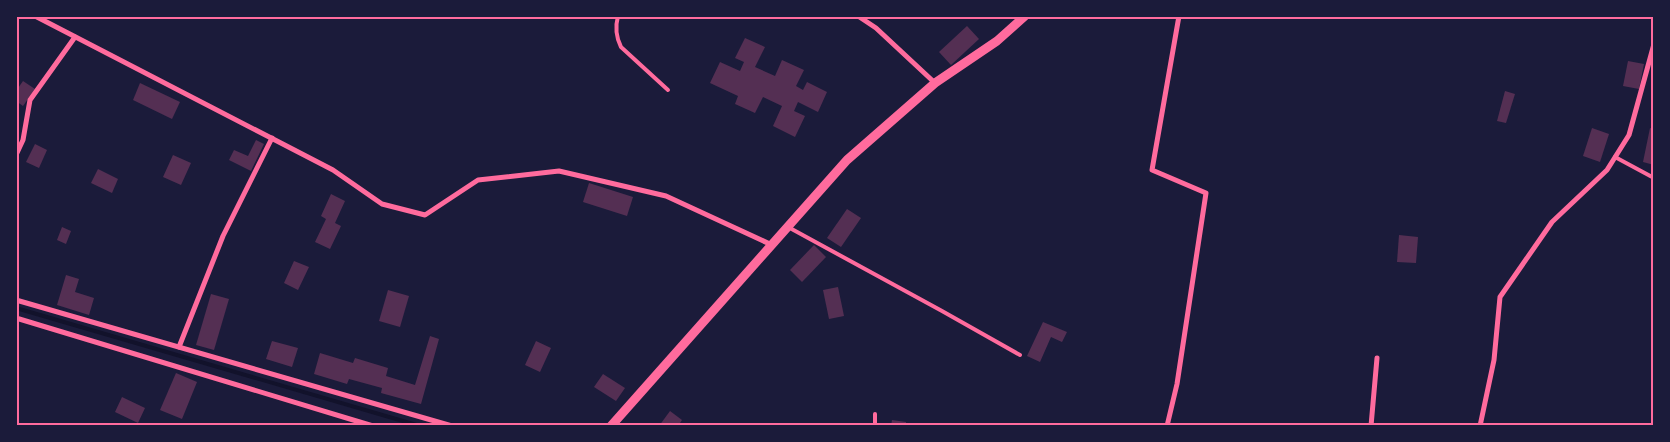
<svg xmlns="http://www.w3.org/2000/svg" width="1670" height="442" viewBox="0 0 1670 442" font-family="'Varela Round',sans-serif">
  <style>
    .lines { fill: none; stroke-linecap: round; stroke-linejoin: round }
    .stream { stroke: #12122b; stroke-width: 4 }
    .building { fill: #542f53 }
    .service { stroke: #ff6b9d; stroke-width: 4 }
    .minor { stroke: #ff6b9d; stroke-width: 5 }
    .tertiary { stroke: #ff6b9d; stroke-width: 9 }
    .neatline { fill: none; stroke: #ff6b9d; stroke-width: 2 }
  </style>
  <rect width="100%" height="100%" fill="#1b1b3a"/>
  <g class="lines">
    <!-- stream -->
    <path class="stream" d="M16 308 420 426"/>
  </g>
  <!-- building -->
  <g class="building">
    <path d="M967 26 979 39 951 65 939 52Z"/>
    <path d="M745 38 765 47 755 67 775 76 782 60 804 70 796 86 803 90 807 82 827 92 818 112 798 102 794 111 805 116 795 137 773 126 782 106 763 97 755 113 735 104 738 96 710 83 720 62 740 71 744 62 735 58Z"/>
    <path d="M1628 61 1644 64 1639 89 1623 86Z"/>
    <path d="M23 81 35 89 23 106 16 101V91Z"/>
    <path d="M140 83 180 102 172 119 133 100Z"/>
    <path d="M1505 91 1515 94 1506 123 1497 121Z"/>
    <path d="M1592 128 1609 134 1600 162 1583 156Z"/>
    <path d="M1650 128 1654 129V165L1643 162Z"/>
    <path d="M256 140 264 144 251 171 229 160 234 150 248 156Z"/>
    <path d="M35 144 47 150 39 168 26 162Z"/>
    <path d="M173 155 191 163 181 185 163 177Z"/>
    <path d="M98 169 118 179 112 193 91 183Z"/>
    <path d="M589 183 633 197 627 216 583 202Z"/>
    <path d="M331 194 345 201 335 223 341 226 330 249 315 242 326 219 321 216Z"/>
    <path d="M847 209 861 218 841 247 827 238Z"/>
    <path d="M62 227 71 231 66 244 57 240Z"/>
    <path d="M1399 235 1418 237 1416 263 1397 262Z"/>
    <path d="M814 245 826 257 802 282 790 270Z"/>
    <path d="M294 261 309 267 298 290 284 283Z"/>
    <path d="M66 275 79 279 75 292 94 298 89 315 57 305Z"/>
    <path d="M838 287 844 316 829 319 823 290Z"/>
    <path d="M388 290 409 296 400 327 379 321Z"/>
    <path d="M211 294 229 299 214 350 196 345Z"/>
    <path d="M1043 322 1067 332 1062 342 1051 337 1040 362 1027 356Z"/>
    <path d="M430 336 439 339 421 404 381 393 382 388 349 379 347 384 314 374 320 353 353 363 355 358 388 368 386 376 415 385Z"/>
    <path d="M272 341 298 348 292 367 266 359Z"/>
    <path d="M536 341 551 348 540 372 525 365Z"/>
    <path d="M176 373 197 382 182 419 160 410Z"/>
    <path d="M603 374 625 388 616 401 594 387Z"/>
    <path d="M122 397 145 408 138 423 115 412Z"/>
    <path d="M670 411 682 420 678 426H659Z"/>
    <path d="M892 420 906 422V426H891Z"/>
  </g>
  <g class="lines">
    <!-- service -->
    <g class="service">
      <path d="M618 16C615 27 616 37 621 47L668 90"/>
      <path d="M1615 157 1654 178"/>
      <path d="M788 227 942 311 1020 355"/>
      <path d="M875 414V426"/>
    </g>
    <!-- minor -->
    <g class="minor">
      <path d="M35 16 333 170 382 204 425 215 478 180 559 171 666 196 772 245"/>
      <path d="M858 16 876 28 935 83"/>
      <path d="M16 155 23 140 30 100 75 37"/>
      <path d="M16 300 452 426"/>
      <path d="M16 318 373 426"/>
      <path d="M179 347 223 236 272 138"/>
      <path d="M1167 426 1177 384 1206 193 1152 170 1179 16"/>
      <path d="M1371 426 1377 358"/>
      <path d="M1480 426 1494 360 1500 297 1552 222 1607 170 1629 135 1654 44"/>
    </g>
    <!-- tertiary -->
    <path class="tertiary" d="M611 426 847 160 935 83 997 41 1025 16"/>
  </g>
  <!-- border -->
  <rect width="1670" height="442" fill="none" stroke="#1b1b3a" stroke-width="35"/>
  <rect x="18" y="18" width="1634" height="406" class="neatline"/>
</svg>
